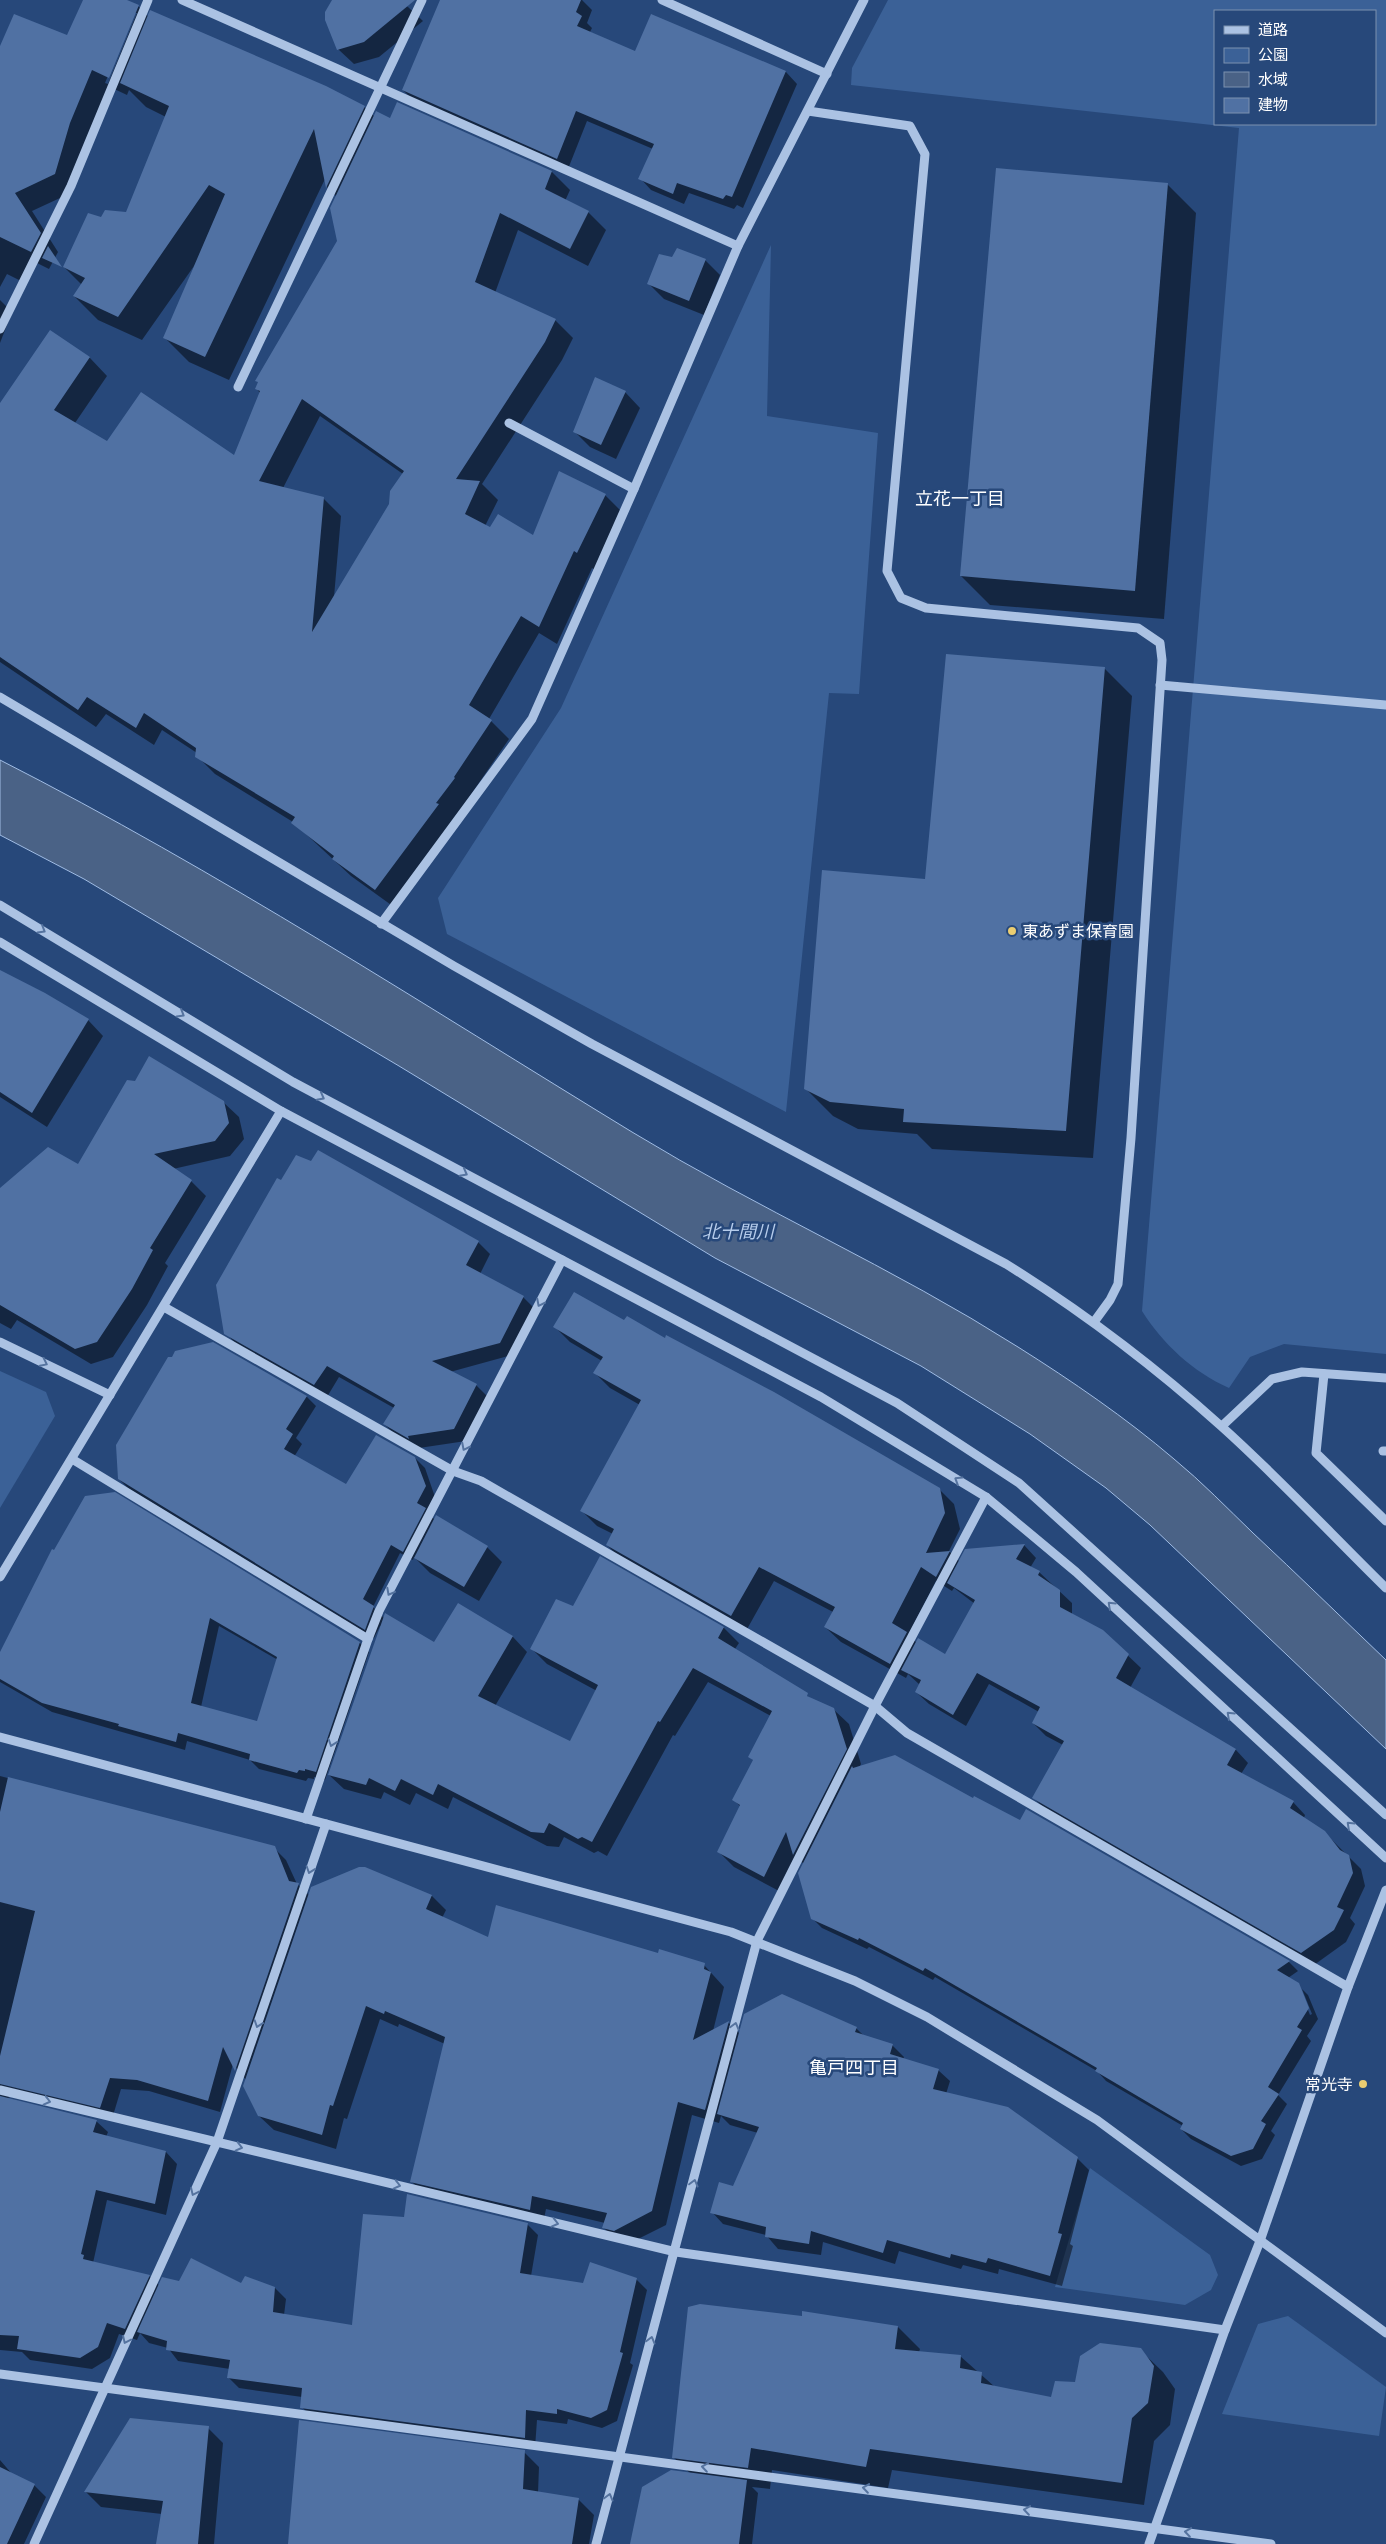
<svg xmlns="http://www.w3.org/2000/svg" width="1386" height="2544" viewBox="0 0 1386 2544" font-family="Cabin,'Noto Sans JP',sans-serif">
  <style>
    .green { fill: #3b6197; fill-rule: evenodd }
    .water { fill: #4a6286; stroke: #a0bce4 }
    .shadow { fill: #0007; fill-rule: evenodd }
    .building { fill: #5071a3; fill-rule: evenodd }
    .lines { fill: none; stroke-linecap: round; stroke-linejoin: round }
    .minor { stroke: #abc2e3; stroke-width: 9 }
    .oneway { stroke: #55739f }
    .poi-dot { fill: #ebcd71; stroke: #27487a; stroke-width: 2 }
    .labels { text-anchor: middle; stroke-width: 5; stroke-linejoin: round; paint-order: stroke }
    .poi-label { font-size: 16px; fill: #fff; stroke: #27487a; text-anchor: start }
    .neighbourhood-label { font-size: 18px; fill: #fff; stroke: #27487a }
    .water-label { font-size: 18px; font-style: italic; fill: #b6cceb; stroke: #27487a }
  </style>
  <rect width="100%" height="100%" fill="#27487a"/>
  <!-- green -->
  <g class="green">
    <path d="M888 0H1386V1354L1284 1344 1250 1357 1229 1388C1193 1372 1163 1344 1142 1311L1239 128 851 85 852 68ZM1215 11H1375V124H1215Z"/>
    <path d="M771 245 767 416 878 433 859 694 829 693 786 1112 447 934 438 898 561 708Z"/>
    <path d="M0 1371 46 1392 55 1416 0 1508Z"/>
    <path d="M1090 2168 1210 2255 1218 2275 1211 2290 1185 2305 1055 2287Z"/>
    <path d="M1288 2316 1386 2387 1379 2436 1222 2414 1258 2324Z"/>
  </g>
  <!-- water -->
  <path class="water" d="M0 760C218 871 424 1005 632 1132 758 1209 894 1268 1018 1347 1072 1381 1126 1418 1174 1459 1202 1482 1227 1508 1253 1533 1298 1575 1342 1618 1386 1660V1749L1150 1525 1106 1488 1030 1434 921 1366 715 1258 399 1066 84 879 0 835Z"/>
  <!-- shadow -->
  <g class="shadow">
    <path d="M84 0H123L138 6 149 17 364 107 375 117 391 119 398 104 552 172 570 190 565 201 588 212 606 230 588 266 518 230 495 293 555 320 573 338 562 360 482 484 498 500 485 526 533 537 605 495 623 513 595 570 592 568 557 644 539 633 489 719 509 739 394 907 351 876 293 822 215 774 197 756V753L162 730 154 745 106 714 96 727 0 662V405L50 332 90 358 107 376 75 423 107 443 235 456 260 393 256 388 338 241 337 197 327 187 325 179 229 380 189 362 165 338 194 266 142 340 98 320 74 296 82 285 64 267 102 219 127 213 166 117 146 107 129 90 127 95 110 87 73 192 32 211 58 252 49 269 35 262 27 284 7 274 0 287V49L67 37ZM134 13H137L108 84 105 83ZM320 416 403 474 390 504 334 597 341 516 323 498 283 488Z"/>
    <path d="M333 0H396L408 7 423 21 379 57 354 64 338 49Z"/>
    <path d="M443 0H582L592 10 587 23 592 28 590 32 636 53 651 15 786 72 797 84 743 208 737 205 734 209 689 193 684 204 651 190 640 178 653 149 587 121 568 169 414 101 403 90Z"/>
    <path d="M1167 184 1196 213 1164 619 990 605 961 576Z"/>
    <path d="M672 258 705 260 720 275 704 315 664 299 649 284Z"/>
    <path d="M0 300 12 312 0 343Z"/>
    <path d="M625 392 640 408 616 459 590 447 575 432Z"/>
    <path d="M1104 668 1132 696 1093 1158 932 1149 917 1134 858 1129 833 1116 805 1088 926 880Z"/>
    <path d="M0 971 88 1020 103 1036 47 1127 0 1097Z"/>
    <path d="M223 1102 239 1117 244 1139 230 1156 173 1169 191 1181 206 1196 165 1263 168 1266 147 1305 113 1357 91 1364 17 1320 11 1329 0 1323V1190L78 1166Z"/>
    <path d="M478 1242 490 1254 480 1274 523 1297 536 1310 512 1355 450 1372 476 1385 489 1398 466 1441 419 1448 397 1436 384 1424 394 1408 339 1377 327 1397 238 1346 226 1333Z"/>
    <path d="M555 1327 939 1489 954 1504 960 1529 949 1551 960 1562 1024 1545 1036 1558 1030 1568 1039 1572 1072 1603V1615L1102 1631 1141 1668 1130 1688 1236 1750 1248 1763 1241 1774 1293 1802 1305 1815 1304 1818 1324 1832 1361 1869 1365 1886 1350 1918 1355 1924 1346 1942 1314 1965 1046 1810 1034 1798 1063 1745 1046 1736 1033 1723 1039 1712 989 1684 966 1726 929 1704 916 1692 920 1685 908 1674 906 1678 841 1642 825 1627 833 1612 774 1581 746 1631 622 1560 607 1545 613 1534 597 1526 582 1511 640 1405 610 1388 595 1373 602 1361 570 1342ZM936 1581 952 1591 954 1588 975 1604 945 1655 917 1643 908 1635Z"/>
    <path d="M213 1343 307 1397 316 1406 296 1438 302 1444 294 1457 346 1485 415 1458 425 1468 435 1497 427 1512 435 1520 487 1547 502 1562 479 1601 430 1573 414 1557 413 1560 400 1553 373 1607 384 1618 434 1644 458 1605 513 1637 527 1652 495 1706 570 1743 597 1691 547 1664 532 1649 574 1608 600 1558 724 1628 739 1643 735 1649 813 1700 833 1709 849 1724 861 1764 859 1768 973 1800 1020 1822 1027 1811 1289 1962 1298 1971 1288 1978 1299 1987 1310 2015 1312 2014 1302 1989 1308 1995 1318 2019 1307 2036 1311 2041 1278 2095 1287 2104 1271 2131 1275 2135 1262 2159 1241 2166 1191 2139 1181 2129 1183 2126 1106 2081 1097 2071 935 1977 933 1980 869 1947 867 1949 822 1928 812 1918 804 1864 796 1857 779 1891 734 1867 719 1852 741 1807 734 1800 754 1761 750 1757 771 1716 708 1682 675 1736 673 1735 607 1856 598 1851 594 1853 564 1837 559 1847 547 1846 453 1797 448 1809 416 1793 410 1805 384 1792 381 1799 344 1789 329 1775 382 1626H380L374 1638 129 1489 119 1479 173 1358Z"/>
    <path d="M52 1551 360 1643 369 1652 325 1780 314 1777V1779L308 1778 306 1781 259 1769 250 1760 187 1741 185 1750 52 1712 0 1682V1656ZM219 1626 278 1660 258 1723 201 1707Z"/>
    <path d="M0 1776 274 1848 286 1860 297 1884 309 1895 432 1896 446 1910 442 1918 489 1939 659 1955 704 1965 724 1987 713 2031 729 2023 740 2034 856 2028 864 2036 892 2045 904 2057 903 2059 938 2070 950 2081 946 2094 1077 2158 1089 2170 1070 2244 1073 2246 1062 2286 999 2269 998 2274 963 2265 961 2269 899 2251 895 2264 823 2242 821 2255 778 2249 766 2235 723 2224 712 2212 734 2187 758 2133 730 2125 721 2116 719 2123 692 2115 666 2225 628 2244 618 2242 604 2228 605 2223 546 2209 543 2224 426 2196 412 2182 445 2044 399 2024 398 2027 380 2019 347 2119 344 2118 336 2149 274 2130 259 2116 246 2080 233 2064 220 2112 149 2091 121 2089 112 2119 14 2095 6 2099 96 2121 108 2132 106 2137 166 2152 177 2164 166 2215 107 2200 93 2263 149 2276 160 2286 180 2283 275 2288 286 2299 284 2315 353 2326 527 2224 538 2235 531 2276 583 2284 636 2279 647 2290 630 2363 633 2365 617 2421 602 2428 568 2419 567 2424 537 2420 535 2448 312 2418 302 2407V2397L239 2388 228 2377 230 2369 178 2361 168 2348 149 2343 140 2333 137 2340 119 2334 110 2358 92 2369 30 2360 22 2352 0 2350Z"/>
    <path d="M898 2327 920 2349 919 2352 960 2356 995 2387 1052 2398 1140 2350 1163 2372 1175 2389 1170 2425 1154 2441 1144 2505 892 2470 888 2488 772 2470 770 2489 752 2487 758 2493 752 2544H632L691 2474 673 2457Z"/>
    <path d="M208 2428 223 2443 214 2544H158L162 2514 101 2507 86 2492Z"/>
    <path d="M524 2452 539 2467 538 2493 579 2500 594 2515 589 2544H289Z"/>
    <path d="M0 2460 12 2474 34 2485 46 2497 24 2544H0Z"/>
  </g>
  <!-- building -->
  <g class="building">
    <path d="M83 0H127L139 5 109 78 92 70 70 123 55 174 15 193 41 233 31 252 0 237V46L14 14 67 35Z"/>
    <path d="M332 0H415L364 42 337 50 325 20V12Z"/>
    <path d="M440 0H581L576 12 582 16 577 26 635 51 651 14 786 71 732 197 726 195 723 199 677 183 673 194 638 179 654 144 576 111 557 159 402 90Z"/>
    <path d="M150 10 326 86 365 106 326 188 314 129 205 357 163 338 225 194 209 185 118 317 73 296 85 278 63 267 88 213 101 217 105 210 126 212 169 106 120 83Z"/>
    <path d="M397 102 552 171 545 189 589 211 570 249 500 213 475 282 556 319 545 342 456 479 480 481 465 514 490 527 498 514 533 535 559 471 606 494 577 553 574 551 539 627 521 616 469 705 492 720 454 777 455 778 436 803 439 804 375 890 332 859 334 856 291 823 295 817 195 757 196 748 144 713 136 728 87 697 78 710 0 657V403L50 330 90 357 54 410 107 441 141 392 234 455 260 391 255 389 258 382 255 381 337 241 330 208 376 111 390 118ZM302 399 404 471 390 491 389 504 312 632 324 497 259 481Z"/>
    <path d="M996 168 1168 183 1135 591 960 576Z"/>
    <path d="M48 246 62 267 42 258Z"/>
    <path d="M677 248 706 259 689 301 647 284 659 254 672 257Z"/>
    <path d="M595 377 626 391 601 445 573 432Z"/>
    <path d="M946 654 1105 667 1066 1131 903 1122 904 1109 830 1102 804 1089 822 870 925 879Z"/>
    <path d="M0 970 45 993 89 1019 32 1113 0 1092Z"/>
    <path d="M149 1056 224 1101 229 1123 215 1141 154 1154 192 1180 150 1248 153 1250 132 1289 97 1342 75 1349 0 1305V1188L48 1147 78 1164 127 1080 135 1081Z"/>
    <path d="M318 1150 479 1241 466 1265 524 1296 500 1343 432 1361 477 1384 454 1429 408 1436 409 1439 383 1424 395 1405 327 1366 314 1385 224 1334 216 1285 277 1178 281 1180 296 1155 311 1161Z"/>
    <path d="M574 1292 624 1320 627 1316 665 1338 666 1335 774 1392 940 1488 945 1513 926 1553 950 1551 936 1577 921 1567 892 1623 907 1632 890 1664 824 1627 835 1607 759 1567 731 1616 606 1545 614 1529 580 1511 641 1400 593 1373 603 1357 553 1327Z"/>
    <path d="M213 1342 307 1396 286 1429 293 1434 284 1449 346 1484 376 1435 415 1457 426 1486 417 1503 426 1508 403 1552 391 1545 363 1599 374 1606 365 1630 118 1479 116 1445 168 1357H172L175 1351Z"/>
    <path d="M115 1492 360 1642 316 1772 305 1769V1771L299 1770 297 1773 249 1760 250 1754 178 1733 176 1742 118 1726 119 1724 42 1703 0 1679V1652L52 1549 54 1550 85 1496ZM210 1618 277 1657 257 1721 191 1703Z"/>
    <path d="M436 1515 488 1546 464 1587 414 1558Z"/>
    <path d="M1025 1544 1016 1559 1040 1571 1038 1575 1060 1590V1607L1103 1630 1129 1654 1116 1678 1236 1749 1227 1765 1294 1801 1290 1808 1325 1831 1340 1850 1349 1855 1353 1873 1337 1907 1344 1910 1334 1930 1301 1953 1032 1798 1064 1741 1032 1723 1040 1707 977 1673 953 1715 915 1692 921 1680 901 1670 918 1638 945 1654 975 1600 947 1583 965 1549Z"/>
    <path d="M600 1556 724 1627 718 1638 808 1693 807 1696 834 1708 847 1749 793 1855 786 1832 764 1877 717 1852 740 1805 732 1800 753 1760 748 1757 772 1711 693 1668 660 1722 658 1721 592 1842 582 1837 578 1839 549 1823 544 1833 531 1832 438 1784 433 1795 401 1779 395 1791 369 1778 366 1785 328 1775 385 1613 434 1642 458 1603 513 1636 478 1696 570 1741 598 1685 530 1649 556 1599 573 1606Z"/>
    <path d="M895 1755 973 1798 974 1796 1020 1820 1026 1809 1290 1961 1277 1970 1299 1983 1309 2008 1297 2027 1302 2030 1268 2087 1279 2094 1261 2121 1266 2124 1253 2149 1231 2156 1180 2129 1183 2123 1095 2071 1097 2068 925 1968 923 1971 859 1938 858 1940 811 1919 798 1873 852 1766 853 1768Z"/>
    <path d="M8 1777 275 1846 289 1881 299 1883 235 2071 223 2047 208 2101 137 2080 110 2078 100 2108 0 2084V2056L35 1911 0 1902V1812Z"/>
    <path d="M359 1867H365L432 1895 426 1909 488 1937 496 1905 658 1953 659 1949 705 1963 704 1969 711 1972 693 2040 729 2021 705 2110 678 2102 652 2211 614 2231 602 2228 607 2213 532 2196 530 2210 410 2182 445 2037 385 2011 384 2014 366 2006 333 2106 330 2105 322 2135 258 2116 243 2086 311 1887Z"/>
    <path d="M782 1994 857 2027 855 2032 893 2044 890 2054 939 2069 933 2089 1008 2107 1078 2157 1058 2233 1062 2234 1050 2276 988 2258 986 2263 951 2254 950 2258 887 2240 883 2253 811 2231 809 2244 765 2237 766 2227 710 2213 719 2182 733 2186 759 2127 717 2114 744 2014Z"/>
    <path d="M0 2096 97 2120 93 2132 166 2151 155 2204 96 2190 81 2254 84 2255 83 2259 150 2275 125 2329 107 2323 98 2347 80 2358 17 2349 19 2336 0 2335Z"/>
    <path d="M407 2194 528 2223 520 2273 583 2283 590 2262 637 2278 620 2352 623 2353 607 2410 591 2418 557 2409V2414L526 2410 525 2438 300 2408 302 2388 227 2378 230 2360 166 2350 167 2341 137 2332 162 2277 179 2281 191 2258 241 2283 245 2276 275 2287 273 2312 352 2325 363 2214 404 2217Z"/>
    <path d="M700 2304 802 2316V2311L898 2326 895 2349 961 2355 960 2368 982 2372 981 2383 1051 2397 1055 2381 1075 2382 1080 2356 1100 2343 1141 2348 1154 2366 1148 2403 1132 2418 1122 2483 870 2449 866 2467 751 2448 748 2468 672 2458 688 2307Z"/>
    <path d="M130 2418 209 2426 198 2544H156L163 2501 84 2492Z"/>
    <path d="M299 2420 525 2450 523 2489 579 2498 572 2544H288Z"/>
    <path d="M0 2467 35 2484 7 2544H0Z"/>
    <path d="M671 2470 747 2480 739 2544H630L642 2487Z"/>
  </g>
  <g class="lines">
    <!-- minor -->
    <g class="minor">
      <path d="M182 0 738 246"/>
      <path d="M662 0 827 74"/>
      <path d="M808 111 910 126 925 154 887 571 901 598 926 608 1138 628 1160 643 1162 660 1131 1138 1118 1284 1110 1300 1094 1322"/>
      <path d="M0 329 71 186 148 0"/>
      <path d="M238 387 422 0"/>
      <path d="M509 423 634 489"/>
      <path d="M1160 685 1386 705"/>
      <path d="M0 697 454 966 592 1044 1006 1264C1083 1312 1154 1366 1221 1426 1278 1477 1331 1534 1386 1588"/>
      <path d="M0 905 293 1082 897 1403 1019 1483 1386 1815"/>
      <path d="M381 924 532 719 634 489 738 246 864 0"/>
      <path d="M0 942 281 1111 821 1397 986 1497 1076 1572 1386 1858"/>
      <path d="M164 1307 453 1471 481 1481 875 1706 907 1733 1348 1987"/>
      <path d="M0 1342 110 1395"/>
      <path d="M1324 1374 1316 1453 1386 1521"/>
      <path d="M1222 1426 1272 1379 1302 1372 1386 1378"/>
      <path d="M1383 1451H1386"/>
      <path d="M72 1459 368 1639"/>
      <path d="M0 1577 281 1111"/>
      <path d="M0 1737 731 1932 855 1981 927 2017 1097 2120 1386 2333"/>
      <path d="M306 1819 368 1639 379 1611 562 1260"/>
      <path d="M0 2090 676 2252 1225 2330"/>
      <path d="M0 2374 1271 2544"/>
      <path d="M34 2544 217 2142 326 1824"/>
      <path d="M596 2544 757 1941 875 1706 986 1497"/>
      <path d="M1149 2544 1225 2330 1260 2241 1348 1987 1386 1890"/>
    </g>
  </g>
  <!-- one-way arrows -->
  <defs><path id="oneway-chevron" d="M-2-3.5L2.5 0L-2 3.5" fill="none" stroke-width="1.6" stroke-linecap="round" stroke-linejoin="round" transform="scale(1.25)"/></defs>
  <g class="oneway">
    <use href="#oneway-chevron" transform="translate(42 930) rotate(31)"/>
    <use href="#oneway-chevron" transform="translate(181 1014) rotate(31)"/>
    <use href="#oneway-chevron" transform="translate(321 1097) rotate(28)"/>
    <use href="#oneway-chevron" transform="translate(464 1173) rotate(28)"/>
    <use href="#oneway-chevron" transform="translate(540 1303) rotate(117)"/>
    <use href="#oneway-chevron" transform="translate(44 1363) rotate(26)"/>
    <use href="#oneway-chevron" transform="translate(465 1447) rotate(117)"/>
    <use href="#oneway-chevron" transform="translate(958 1480) rotate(-148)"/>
    <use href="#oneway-chevron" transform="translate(390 1592) rotate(118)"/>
    <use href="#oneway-chevron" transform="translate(1111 1605) rotate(-137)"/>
    <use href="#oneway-chevron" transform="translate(1230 1715) rotate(-137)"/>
    <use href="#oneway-chevron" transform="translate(332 1743) rotate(109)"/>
    <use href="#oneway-chevron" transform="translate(1350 1825) rotate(-137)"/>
    <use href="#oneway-chevron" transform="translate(310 1870) rotate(109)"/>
    <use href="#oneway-chevron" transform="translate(258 2024) rotate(109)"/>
    <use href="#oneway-chevron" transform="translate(735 2026) rotate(-75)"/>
    <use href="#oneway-chevron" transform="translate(47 2101) rotate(14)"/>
    <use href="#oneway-chevron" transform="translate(239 2147) rotate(14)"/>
    <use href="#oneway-chevron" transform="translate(694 2183) rotate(-75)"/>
    <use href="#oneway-chevron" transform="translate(397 2185) rotate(14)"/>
    <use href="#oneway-chevron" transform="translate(194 2192) rotate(115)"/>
    <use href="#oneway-chevron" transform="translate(555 2223) rotate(14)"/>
    <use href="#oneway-chevron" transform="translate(126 2340) rotate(115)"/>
    <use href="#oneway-chevron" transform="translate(651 2340) rotate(-75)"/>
    <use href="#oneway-chevron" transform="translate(705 2467) rotate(-172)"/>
    <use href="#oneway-chevron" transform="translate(866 2488) rotate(-172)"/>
    <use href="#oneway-chevron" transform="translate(609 2497) rotate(-75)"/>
    <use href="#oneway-chevron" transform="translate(1027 2510) rotate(-172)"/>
    <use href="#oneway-chevron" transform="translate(1188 2532) rotate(-172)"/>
  </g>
  <!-- markers -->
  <g class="poi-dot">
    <circle cx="1012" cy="931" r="5"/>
    <circle cx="1363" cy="2084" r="5"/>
  </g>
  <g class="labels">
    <!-- poi labels -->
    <g class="poi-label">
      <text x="1022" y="937">東あずま保育園</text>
      <text x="1353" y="2090" text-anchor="end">常光寺</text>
    </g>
    <!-- neighbourhood labels -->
    <g class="neighbourhood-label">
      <text x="960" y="505">立花一丁目</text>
      <text x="854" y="2074">亀戸四丁目</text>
    </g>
    <!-- water labels -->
    <g class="water-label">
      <text x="738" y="1238">北十間川</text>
    </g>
  </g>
  <!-- legend -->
  <rect x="1214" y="10" width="162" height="115" fill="#27487a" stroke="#7d91af"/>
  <rect x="1224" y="26" width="25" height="8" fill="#abc2e3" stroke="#7d91af"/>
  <text x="1258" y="35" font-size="15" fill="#ffffff">道路</text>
  <rect x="1224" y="48" width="25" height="15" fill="#3b6197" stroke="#7d91af"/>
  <text x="1258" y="60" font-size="15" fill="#ffffff">公園</text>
  <rect x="1224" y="72" width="25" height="15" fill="#4a6286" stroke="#7d91af"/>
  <text x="1258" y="85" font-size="15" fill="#ffffff">水域</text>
  <rect x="1224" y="98" width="25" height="15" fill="#5071a3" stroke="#7d91af"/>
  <text x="1258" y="110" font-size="15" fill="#ffffff">建物</text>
</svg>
